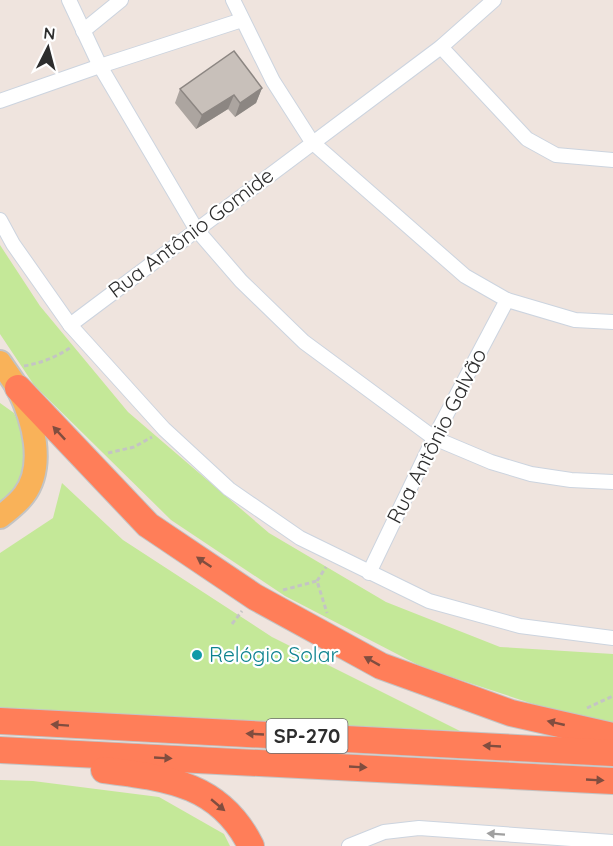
<svg xmlns="http://www.w3.org/2000/svg" width="613" height="846" viewBox="0 0 613 846" font-family="Quicksand,sans-serif">
  <style>
    .green { fill: #c4e898 }
    .lines { fill: none; stroke-linecap: round; stroke-linejoin: round }
    .minor-casing { stroke: #ccd4df; stroke-width: 16 }
    .primary-casing { stroke: #c4c4c4; stroke-width: 26 }
    .motorway-casing { stroke: #c4c4c4; stroke-width: 28 }
    .path { stroke: #c4c4c4; stroke-width: 3; stroke-dasharray: 4.5 3; stroke-linecap: butt }
    .minor { stroke: #fff; stroke-width: 14 }
    .primary { stroke: #f9b259; stroke-width: 22 }
    .motorway { stroke: #ff7e59; stroke-width: 26 }
    .wall { fill: #aca5a0 }
    .shaded-wall { fill: #8c8682 }
    .building { fill: #c8c0ba; stroke: #8c8682; stroke-width: 1.5 }
    .oneway { fill: #814d3f }
    .oneway2 { fill: #a0a0a0 }
    .culture-dot { fill: #0f9aa8; stroke: #fff; stroke-width: 2 }
    .labels { text-anchor: middle; stroke-width: 4.5; stroke-linejoin: round; paint-order: stroke }
    .shield { fill: #fff; stroke: #6c6c6c; stroke-width: 1.5 }
    .shield-label { font-size: 20px; font-weight: bold; fill: #2d2d2d }
    .street-label { font-size: 21px; fill: #2d2d2d; stroke: #fff }
    .culture-label { font-size: 21px; fill: #0d838f; stroke: #fff; text-anchor: start }
  </style>
  <rect width="100%" height="100%" fill="#efe4de"/>
  <!-- green -->
  <g class="green">
    <path d="M0 245 40 306 128 412 269 533 386 602 500 647 613 654V723L582 720 424 668 285 596 171 520 34 385 0 334Z"/>
    <path d="M0 403 14 413 28 442V468L18 490 0 505Z"/>
    <path d="M62 483 123 540 272 637 460 731 0 710V553L53 518Z"/>
    <path d="M0 780 33 781 159 797 224 834 230 846H0Z"/>
  </g>
  <g class="lines">
    <!-- minor casing -->
    <g class="minor-casing">
      <g id="minor">
        <path d="M69 0 100 66 196 229 241 281 304 342 434 438 491 462 531 474 571 480 613 482"/>
        <path d="M233 0 273 81 312 142 465 276 507 300 575 320 613 322"/>
        <path d="M83 31 121 0"/>
        <path d="M441 47 527 139 556 155 613 160"/>
        <path d="M0 101 100 66 242 20"/>
        <path d="M0 220 13 244 70 325 164 429 229 489 300 538 429 601 520 626 613 638"/>
        <path d="M70 325 441 47 494 0"/>
        <path d="M369 573 434 438 507 300"/>
        <path d="M349 846 384 832 419 828 613 842"/>
      </g>
    </g>
    <!-- primary casing -->
    <g class="primary-casing">
      <path id="primary" d="M0 362C6 371 13 380 18 389 33 419 46 466 24 495 18 503 8 511 0 517"/>
    </g>
    <!-- motorway casing -->
    <g class="motorway-casing">
      <g id="motorway">
        <path d="M18 388 148 525 255 597 381 666 511 713 613 736"/>
        <path d="M0 721 613 753"/>
        <path d="M0 750 613 781"/>
        <path d="M104 770C166 778 220 783 251 846"/>
      </g>
    </g>
    <!-- path -->
    <g class="path">
      <path d="M24 366C41 363 57 357 71 347"/>
      <path d="M108 453 134 447 152 437"/>
      <path d="M317 581 326 567"/>
      <path d="M283 590 317 581 327 613"/>
      <path d="M232 624 242 611"/>
      <path d="M587 708 613 696"/>
    </g>
    <!-- minor -->
    <use href="#minor" class="minor"/>
    <!-- primary -->
    <use href="#primary" class="primary"/>
    <!-- motorway -->
    <use href="#motorway" class="motorway"/>
  </g>
  <!-- wall -->
  <path class="wall" d="M262 88 256 103 235 117 228 109 196 129 175 103 180 89Z"/>
  <!-- shaded-wall -->
  <g class="shaded-wall">
    <path d="M262 88 256 103 235 117 240 103Z"/>
    <path d="M234 95 228 109 196 129 202 115Z"/>
  </g>
  <!-- building -->
  <path class="building" d="M234 51 262 88 240 103 234 95 202 115 180 89Z"/>
  <!-- one-way arrows -->
  <defs><path id="oneway-solid" d="M-6-.8H1V-3.2L6.5 0L1 3.2V.8H-6Z" transform="scale(1.5)"/></defs>
  <g class="oneway">
    <use href="#oneway-solid" transform="translate(59 433) rotate(-133)"/>
    <use href="#oneway-solid" transform="translate(204 562) rotate(-146)"/>
    <use href="#oneway-solid" transform="translate(372 661) rotate(-151)"/>
    <use href="#oneway-solid" transform="translate(556 723) rotate(-167)"/>
    <use href="#oneway-solid" transform="translate(60 725) rotate(-176)"/>
    <use href="#oneway-solid" transform="translate(255 734) rotate(-177)"/>
    <use href="#oneway-solid" transform="translate(492 746) rotate(-177)"/>
    <use href="#oneway-solid" transform="translate(163 758) rotate(3)"/>
    <use href="#oneway-solid" transform="translate(358 767) rotate(3)"/>
    <use href="#oneway-solid" transform="translate(595 780) rotate(3)"/>
    <use href="#oneway-solid" transform="translate(218 805) rotate(40)"/>
  </g>
  <use class="oneway2" href="#oneway-solid" transform="translate(496 834) rotate(-176)"/>
  <!-- markers -->
  <circle class="culture-dot" cx="197" cy="655" r="6"/>
  <g class="labels">
    <!-- shield labels -->
    <rect class="shield" x="266.5" y="719" width="81" height="34" rx="4.5"/>
    <g class="shield-label">
      <text x="307" y="743">SP-270</text>
    </g>
    <!-- street labels -->
    <g class="street-label">
      <text transform="translate(191 233) rotate(-37)" y="7">Rua Antônio Gomide</text>
      <text transform="translate(437 436) rotate(-63)" y="7">Rua Antônio Galvão</text>
    </g>
    <!-- culture labels -->
    <g class="culture-label">
      <text x="209" y="662">Relógio Solar</text>
    </g>
  </g>
  <!-- north arrow -->
  <g transform="translate(48 48) rotate(6)" stroke="#ffffff" stroke-width="4.5" paint-order="stroke">
  <path d="M0-4.5L10 22L0 15L-10 22Z" fill="#2d2d2d"/>
  <text y="-9" font-size="16" font-weight="bold" text-anchor="middle" fill="#2d2d2d">N</text>
  </g>
</svg>
